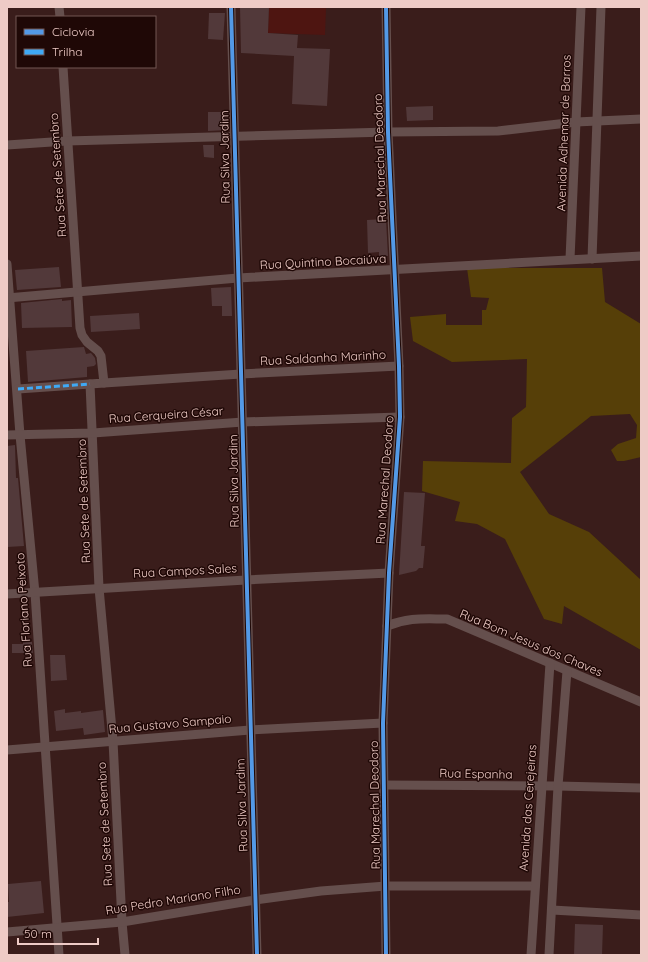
<svg xmlns="http://www.w3.org/2000/svg" width="648" height="962" viewBox="0 0 648 962" font-family="Quicksand,sans-serif">
  <style>
    .built { fill: #4e1511 }
    .green { fill: #563f08 }
    .building { fill: #52393a }
    .lines { fill: none; stroke-linecap: round; stroke-linejoin: round }
    .street { stroke: #654f4d; stroke-width: 9 }
    .quiet { stroke: #3fa9f5; stroke-width: 3; stroke-dasharray: 6 3; stroke-linecap: butt }
    .cycleway-casing { stroke: #1f0806; stroke-width: 6 }
    .cycleway { stroke: #5399e6; stroke-width: 4 }
    .labels { text-anchor: middle; stroke-width: 3; stroke-linejoin: round; paint-order: stroke }
    .street-label { font-size: 12px; fill: #eecbc6; stroke: #1f0806 }
  </style>
  <rect width="100%" height="100%" fill="#3a1d1b"/>
  <!-- built -->
  <path class="built" d="M269 7 326 8 325 35 268 33Z"/>
  <!-- green -->
  <path class="green" d="M467 268H602L605 302 641 324V457L624 461H617L611 450 618 444 636 438 637 425 630 414 591 416 520 472 549 514 589 532 641 580V650L564 606 562 624 544 619 505 539 477 524 455 521 460 502 422 491 423 461 511 463 512 418 526 407 527 359 452 362 413 341 410 317 446 314V325H482V310H486L489 298 471 297Z"/>
  <!-- building -->
  <g class="building">
    <path d="M240 7H269L268 33 298 35 297 48 330 49 327 106 292 104 294 56 241 53Z"/>
    <path d="M209 13H225L223 40 208 39Z"/>
    <path d="M433 106V120L407 121 406 107Z"/>
    <path d="M208 112H228V130L208 131Z"/>
    <path d="M203 145H214V158L204 157Z"/>
    <path d="M386 219 388 256H379V252L368 253 367 220Z"/>
    <path d="M59 267 61 287 17 290 15 270Z"/>
    <path d="M231 287 232 316H222V306H212L211 288Z"/>
    <path d="M62 299V301L71 300 72 327 22 328 21 303Z"/>
    <path d="M139 313 140 329 91 332 90 316Z"/>
    <path d="M84 347 86 354 91 353 95 358 96 364 94 366 87 367V377L28 382 26 351Z"/>
    <path d="M15 445 16 478H18L24 546 7 547V446Z"/>
    <path d="M404 492 425 493 421 546H425L423 568H419L416 571 399 575Z"/>
    <path d="M23 642H32L33 653H12V644H23Z"/>
    <path d="M50 655H65L67 680 51 681Z"/>
    <path d="M65 709V713L81 711V713L103 710 105 732 84 735 83 728 56 731 54 711Z"/>
    <path d="M41 881 44 913 7 917V902H9L8 884Z"/>
    <path d="M575 924 603 925 602 955H574Z"/>
  </g>
  <g class="lines">
    <!-- street -->
    <g class="street">
      <path d="M59 7 60 17"/>
      <path d="M231 7 257 955"/>
      <path d="M386 7 388 132 399 366 400 417 389 573 383 723 386 955"/>
      <path d="M63 67 80 328 82 335 87 342 98 351 101 356 104 383 90 384 99 588 113 741 122 922 125 955"/>
      <path d="M7 145 67 141 388 132 498 131 576 122 641 119"/>
      <path d="M570 259 581 7"/>
      <path d="M592 259 601 7"/>
      <path d="M7 264 20 435 35 593 59 955"/>
      <path d="M7 298 238 278 641 256"/>
      <path d="M104 383 241 374 399 366"/>
      <path d="M18 389 90 384"/>
      <path d="M7 435 93 433 243 422 400 417"/>
      <path d="M7 594 246 580 389 573"/>
      <path d="M387 626C409 617 424 619 447 619L641 702"/>
      <path d="M7 750 250 730 383 723"/>
      <path d="M384 785 558 786 641 788"/>
      <path d="M552 910 641 915"/>
      <path d="M7 932 122 922 255 900 321 891 386 886H535"/>
      <path d="M531 955 550 663"/>
      <path d="M549 955 558 786 567 671"/>
    </g>
    <!-- quiet -->
    <path class="quiet" d="M18 389 90 384"/>
    <!-- cycleway casing -->
    <g class="cycleway-casing">
      <g id="cycleway">
        <path d="M231 7 257 955"/>
        <path d="M386 7 388 132 399 366 400 417 389 573 383 723 386 955"/>
      </g>
    </g>
    <!-- cycleway -->
    <use href="#cycleway" class="cycleway"/>
  </g>
  <g class="labels">
    <!-- street labels -->
    <g class="street-label">
      <text transform="translate(564 133) rotate(-88)" y="4">Avenida Adhemar de Barros</text>
      <text transform="translate(225 157) rotate(-91)" y="4">Rua Silva Jardim</text>
      <text transform="translate(380 158) rotate(-92)" y="4">Rua Marechal Deodoro</text>
      <text transform="translate(58 175) rotate(-94)" y="4">Rua Sete de Setembro</text>
      <text transform="translate(323 262) rotate(-3)" y="4">Rua Quintino Bocaiúva</text>
      <text transform="translate(323 358) rotate(-3)" y="4">Rua Saldanha Marinho</text>
      <text transform="translate(166 415) rotate(-4)" y="4">Rua Cerqueira César</text>
      <text transform="translate(385 480) rotate(-86)" y="4">Rua Marechal Deodoro</text>
      <text transform="translate(234 481) rotate(-91)" y="4">Rua Silva Jardim</text>
      <text transform="translate(84 501) rotate(-92)" y="4">Rua Sete de Setembro</text>
      <text transform="translate(185 571) rotate(-3)" y="4">Rua Campos Sales</text>
      <text transform="translate(24 610) rotate(-94)" y="4">Rua Floriano Peixoto</text>
      <text transform="translate(531 643) rotate(23)" y="4">Rua Bom Jesus dos Chaves</text>
      <text transform="translate(170 724) rotate(-5)" y="4">Rua Gustavo Sampaio</text>
      <text transform="translate(476 774) rotate(1)" y="4">Rua Espanha</text>
      <text transform="translate(242 805) rotate(-92)" y="4">Rua Silva Jardim</text>
      <text transform="translate(375 805) rotate(-91)" y="4">Rua Marechal Deodoro</text>
      <text transform="translate(528 808) rotate(-86)" y="4">Avenida das Cerejeiras</text>
      <text transform="translate(105 824) rotate(-93)" y="4">Rua Sete de Setembro</text>
      <text transform="translate(173 900) rotate(-9)" y="4">Rua Pedro Mariano Filho</text>
    </g>
  </g>
  <!-- border -->
  <rect width="648" height="962" fill="none" stroke="#eecbc6" stroke-width="16"/>
  <!-- legend -->
  <rect x="16" y="16" width="140" height="52" fill="#1f0806" stroke="#725653"/>
  <rect x="24" y="29" width="20" height="6" fill="#5399e6" stroke="#725653"/>
  <text x="52" y="36" font-size="12" fill="#eecbc6">Ciclovia</text>
  <rect x="24" y="49" width="20" height="6" fill="#3fa9f5" stroke="#725653"/>
  <text x="52" y="56" font-size="12" fill="#eecbc6">Trilha</text>
  <!-- scale -->
  <path d="M18 938v6h80v-6" fill="none" stroke="#eecbc6" stroke-width="2"/>
  <text x="24" y="938" font-size="12" fill="#eecbc6" stroke="#1f0806" stroke-width="3" paint-order="stroke">50 m</text>
</svg>
